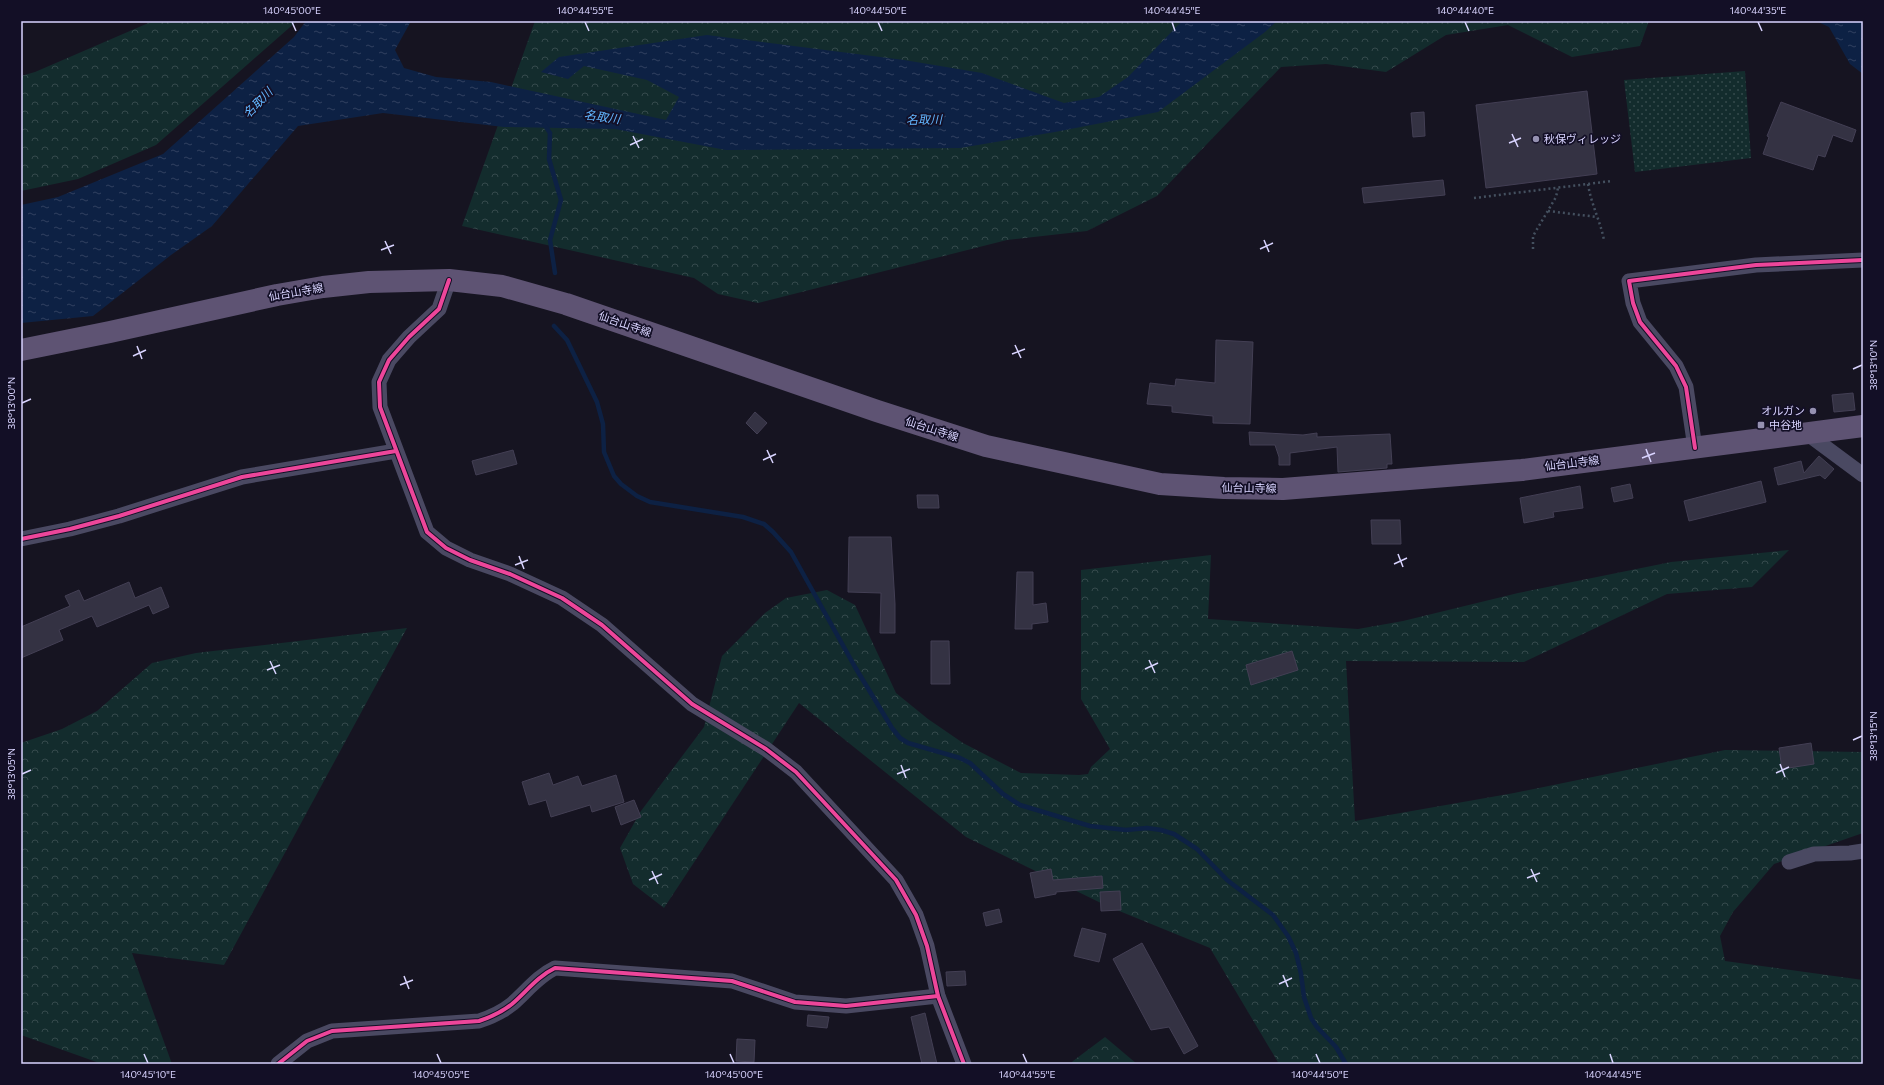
<svg xmlns="http://www.w3.org/2000/svg" width="1884" height="1085" viewBox="0 0 1884 1085" font-family="Commissioner,'Noto Sans JP',sans-serif">
  <style>
    .forest { fill: url(#forest-crowns) }
    .park { fill: url(#park-dots) }
    .water { fill: url(#water-ripples) }
    .lines { fill: none; stroke-linecap: round; stroke-linejoin: round }
    .stream { stroke: #0d2144; stroke-width: 4.5 }
    .building { fill: #343243; stroke: #433f54 }
    .path { stroke: #44505f; stroke-width: 2.5; stroke-dasharray: 2 3; stroke-linecap: butt }
    .minor { stroke: #4a4962; stroke-width: 15 }
    .primary { stroke: #5e5373; stroke-width: 22 }
    .cycleway-casing { stroke: #130f26; stroke-width: 6 }
    .cycleway { stroke: #ed469a; stroke-width: 4 }
    .ticks { fill: none; stroke: #d9d4ff; stroke-width: 1.5 }
    .poi-dot { fill: #9591b1; stroke: #130f26; stroke-width: 1.5 }
    .labels { text-anchor: middle; stroke-width: 3.5; stroke-linejoin: round; paint-order: stroke }
    .poi-label { font-size: 11px; fill: #d9d4ff; stroke: #130f26; text-anchor: start }
    .street-label { font-size: 11px; fill: #d9d4ff; stroke: #130f26 }
    .water-label { font-size: 12px; font-style: italic; fill: #62b6ff; stroke: #130f26 }
    .neatline { fill: none; stroke: #d9d4ff; stroke-width: 1.5 }
    .ticks-label { font-size: 10px; text-anchor: middle; fill: #d9d4ff }
  </style>
  <defs>
    <pattern id="forest-crowns" width="20" height="18" patternUnits="userSpaceOnUse"><rect width="20" height="18" fill="#132c2d"/><path d="M2 6a3 3 0 1 1 6 0M12 15a3 3 0 1 1 6 0" fill="none" stroke="#354a4c"/></pattern>
    <pattern id="park-dots" width="8" height="8" patternUnits="userSpaceOnUse"><rect width="8" height="8" fill="#132c2d"/><path d="M2 2h.1M6 6h.1" fill="none" stroke="#354a4c" stroke-width="1.8" stroke-linecap="round"/></pattern>
    <pattern id="water-ripples" width="26" height="14" patternUnits="userSpaceOnUse"><rect width="26" height="14" fill="#0d2144"/><path d="M2 4q2-2 4 0t4 0M15 11q2-2 4 0t4 0" fill="none" stroke="#304060"/></pattern>
  </defs>
  <rect width="100%" height="100%" fill="#161421"/>
  <!-- forest -->
  <g class="forest">
    <path d="M153 21H297L156 145 78 179 21 191V76L35 72Z"/>
    <path d="M535 21H1649L1640 46 1572 57 1508 25 1446 35 1386 72 1326 64 1281 67 1157 196 1087 231 1007 240 758 303 718 294 694 278 462 226Z"/>
    <path d="M1789 550 1752 587 1667 594 1524 662 1346 661 1355 821 1514 793 1725 750 1863 752V833L1774 864 1733 912 1720 936 1725 961 1863 980V1064H1279L1210 948 1107 906 966 837 799 703 664 908 633 884 620 848 641 811 704 727 722 656 765 613 786 598 827 590 855 605 896 693 928 719 963 743 1021 773 1079 775 1088 774 1091 767 1110 749 1081 699V570L1211 555 1208 619 1358 629 1403 621 1518 593 1671 562Z"/>
    <path d="M407 628 224 965 132 953 172 1064H102L21 1035V743L62 729 97 711 152 663 196 653Z"/>
    <path d="M1105 1037 1137 1064H1070L1073 1061Z"/>
  </g>
  <!-- park -->
  <path class="park" d="M1745 71 1751 158 1635 172 1624 80Z"/>
  <!-- water -->
  <g class="water">
    <path d="M306 21H411L395 50 404 68 436 77 491 82 666 120 679 97 647 80 584 66 568 79 541 72 559 57 707 35 904 60 982 73 1064 103 1099 97 1128 77 1182 21H1277L1265 32 1158 112 1055 132 960 148 726 150 615 129 504 127 383 113 298 126 212 226 171 255 93 316 21 323V205L58 197 163 154 294 37Z"/>
    <path d="M1816 21H1863V74L1850 64 1829 27Z"/>
  </g>
  <g class="lines">
    <!-- stream -->
    <g class="stream">
      <path d="M544 124 550 133 549 159 561 200 550 240 555 273"/>
      <path d="M554 326 567 340 597 402 603 424 604 452 614 476 621 484 637 496 650 502 743 517 764 524 773 532 791 552 855 667 892 728 900 738 908 743 960 758 970 763 1003 794 1020 805 1090 826 1126 830 1147 828 1161 830 1174 834 1197 849 1227 880 1273 915 1288 936 1296 953 1301 974 1304 997 1311 1018 1317 1027 1336 1047 1346 1064"/>
    </g>
  </g>
  <!-- building -->
  <g class="building">
    <path d="M1587 91 1597 174 1486 188 1476 105Z"/>
    <path d="M1781 102 1856 130 1852 142 1833 135 1825 157 1818 155 1813 170 1763 154 1769 137 1767 136Z"/>
    <path d="M1424 112 1425 136 1413 137 1411 113Z"/>
    <path d="M1443 180 1445 195 1364 203 1362 188Z"/>
    <path d="M1216 340 1253 342 1250 424 1213 423V416L1172 412V406L1147 404 1150 383 1175 386 1176 379 1215 383Z"/>
    <path d="M1853 393 1855 410 1834 412 1832 395Z"/>
    <path d="M755 412 767 423 757 434 746 423Z"/>
    <path d="M1249 432 1303 435 1317 433V437L1390 434 1392 464H1387V468L1338 472 1337 447 1290 453V465H1279V457L1275 445H1250Z"/>
    <path d="M513 450 517 464 476 475 472 461Z"/>
    <path d="M1819 456 1834 469 1825 479 1820 475 1778 485 1774 468 1801 461 1804 473Z"/>
    <path d="M1761 481 1766 502 1689 521 1684 501Z"/>
    <path d="M1630 484 1633 498 1614 502 1611 488Z"/>
    <path d="M1580 486 1583 508 1553 512 1554 517 1524 523 1520 498Z"/>
    <path d="M917 495H938L939 508H918Z"/>
    <path d="M1371 520H1400L1401 544H1372Z"/>
    <path d="M849 537H891L895 604V633H880L881 593 848 592Z"/>
    <path d="M1017 572H1033V605L1046 603 1048 622 1032 624V629H1015Z"/>
    <path d="M129 582 135 598 161 587 169 607 153 614 149 605 97 627 92 616 59 630 63 640 21 658V627L70 606 65 596 79 590 84 601Z"/>
    <path d="M931 641H949L950 684H931Z"/>
    <path d="M1292 651 1298 670 1251 685 1246 665Z"/>
    <path d="M1811 743 1814 764 1782 769 1779 748Z"/>
    <path d="M549 773 553 785 578 776 582 786 616 775 624 802 592 812 590 805 551 817 546 800 529 805 522 782Z"/>
    <path d="M634 800 641 817 621 825 615 807Z"/>
    <path d="M1051 869 1053 880 1102 876 1103 888 1056 892V894L1035 898 1030 873Z"/>
    <path d="M1120 891 1121 910 1101 911 1100 892Z"/>
    <path d="M999 909 1002 922 986 926 983 913Z"/>
    <path d="M1082 928 1106 934 1099 962 1074 956Z"/>
    <path d="M1142 943 1198 1046 1184 1054 1169 1027 1151 1030 1113 959Z"/>
    <path d="M965 971 966 985 947 986 946 972Z"/>
    <path d="M925 1013 937 1064H922L911 1017Z"/>
    <path d="M808 1015 829 1017 827 1028 807 1026Z"/>
    <path d="M737 1039 755 1040 754 1062 736 1061Z"/>
  </g>
  <g class="lines">
    <!-- path -->
    <g class="path">
      <path d="M1588 184C1591 204 1600 220 1604 240"/>
      <path d="M1474 198 1612 181"/>
      <path d="M1548 211 1597 217"/>
      <path d="M1533 249V236L1556 197 1558 188"/>
    </g>
    <!-- minor -->
    <g class="minor">
      <path d="M449 280 439 309 409 337 389 360 379 382 380 407 427 532 446 548 470 560 510 574 562 598 602 625 692 704 766 749 796 772 896 880 916 915 927 946 938 996 964 1064"/>
      <path d="M1805 432 1863 475"/>
      <path d="M1695 448 1686 387 1676 366 1640 322 1633 303 1629 281 1756 265 1863 260"/>
      <path d="M21 539 70 529 119 516 242 477 396 451"/>
      <path d="M1789 862 1814 854 1850 853 1863 851"/>
      <path d="M278 1064 307 1041 332 1031 479 1021C491 1017 502 1012 512 1004 526 992 538 976 555 968L732 981 795 1002 846 1006 938 996"/>
    </g>
    <!-- primary -->
    <path class="primary" d="M21 350 110 332 277 295 323 287 369 282 449 280 502 286 566 304 877 411 986 446 1160 484 1224 488 1283 489 1522 470 1863 426"/>
    <!-- cycleway casing -->
    <g class="cycleway-casing">
      <g id="cycleway">
        <path d="M449 280 439 309 409 337 389 360 379 382 380 407 427 532 446 548 470 560 510 574 562 598 602 625 692 704 766 749 796 772 896 880 916 915 927 946 938 996 964 1064"/>
        <path d="M1695 448 1686 387 1676 366 1640 322 1633 303 1629 281 1756 265 1863 260"/>
        <path d="M21 539 70 529 119 516 242 477 396 451"/>
        <path d="M278 1064 307 1041 332 1031 479 1021C491 1017 502 1012 512 1004 526 992 538 976 555 968L732 981 795 1002 846 1006 938 996"/>
      </g>
    </g>
    <!-- cycleway -->
    <use href="#cycleway" class="cycleway"/>
  </g>
  <!-- ticks -->
  <path class="ticks" d="M292 22 296 31M585 22 589 31M878 22 882 31M1172 22 1175 31M1465 22 1469 31M1758 22 1762 31M1512 134 1518 147M633 136 639 148M1509 143 1521 138M630 145 643 139M1264 240 1269 252M385 241 391 254M1260 249 1273 243M381 250 394 245M1015 345 1021 358M137 346 142 359M1012 354 1025 349M133 356 146 350M1853 369 1862 365M22 403 31 399M1646 449 1651 462M767 450 773 463M1642 458 1655 453M763 460 776 454M1398 554 1403 567M519 556 524 569M1394 564 1407 558M515 565 528 560M1149 660 1155 673M270 661 276 674M1145 669 1158 663M267 670 280 665M1853 740 1862 736M1780 764 1785 777M901 765 906 778M1776 773 1789 767M22 774 31 770M897 774 910 769M1531 869 1537 882M652 871 658 884M1527 878 1540 873M649 880 662 874M1283 975 1288 987M404 976 409 989M1279 984 1292 978M400 985 413 980M144 1054 148 1063M437 1054 441 1063M730 1054 734 1063M1023 1054 1027 1063M1316 1054 1320 1063M1610 1054 1613 1063"/>
  <!-- markers -->
  <g class="poi-dot">
    <circle cx="1536" cy="139" r="4"/>
    <circle cx="1813" cy="411" r="4"/>
    <rect x="1757" y="421" width="8" height="8" rx="2"/>
  </g>
  <g class="labels">
    <!-- poi labels -->
    <g class="poi-label">
      <text x="1544" y="143">秋保ヴィレッジ</text>
      <text x="1805" y="415" text-anchor="end">オルガン</text>
      <text x="1769" y="429">中谷地</text>
    </g>
    <!-- street labels -->
    <g class="street-label">
      <text transform="translate(296 292) rotate(-10)" y="4">仙台山寺線</text>
      <text transform="translate(625 324) rotate(19)" y="4">仙台山寺線</text>
      <text transform="translate(932 429) rotate(18)" y="4">仙台山寺線</text>
      <text transform="translate(1572 463) rotate(-7)" y="4">仙台山寺線</text>
      <text transform="translate(1249 488) rotate(1)" y="4">仙台山寺線</text>
    </g>
    <!-- water labels -->
    <g class="water-label">
      <text transform="translate(258 103) rotate(-46)" y="4">名取川</text>
      <text transform="translate(602 117) rotate(8)" y="4">名取川</text>
      <text transform="translate(924 120) rotate(-1)" y="4">名取川</text>
    </g>
  </g>
  <!-- border -->
  <rect width="1884" height="1085" fill="none" stroke="#130f26" stroke-width="44"/>
  <rect x="22" y="22" width="1840" height="1041" class="neatline"/>
  <g class="ticks-label">
    <text x="292" y="14">140°45'00"E</text>
    <text x="585" y="14">140°44'55"E</text>
    <text x="878" y="14">140°44'50"E</text>
    <text x="1172" y="14">140°44'45"E</text>
    <text x="1465" y="14">140°44'40"E</text>
    <text x="1758" y="14">140°44'35"E</text>
    <text transform="translate(1873 365) rotate(-90)" y="4">38°13'10"N</text>
    <text transform="translate(11 403) rotate(-90)" y="4">38°13'00"N</text>
    <text transform="translate(1873 736) rotate(-90)" y="4">38°13'15"N</text>
    <text transform="translate(11 774) rotate(-90)" y="4">38°13'05"N</text>
    <text x="148" y="1078">140°45'10"E</text>
    <text x="441" y="1078">140°45'05"E</text>
    <text x="734" y="1078">140°45'00"E</text>
    <text x="1027" y="1078">140°44'55"E</text>
    <text x="1320" y="1078">140°44'50"E</text>
    <text x="1613" y="1078">140°44'45"E</text>
  </g>
</svg>
